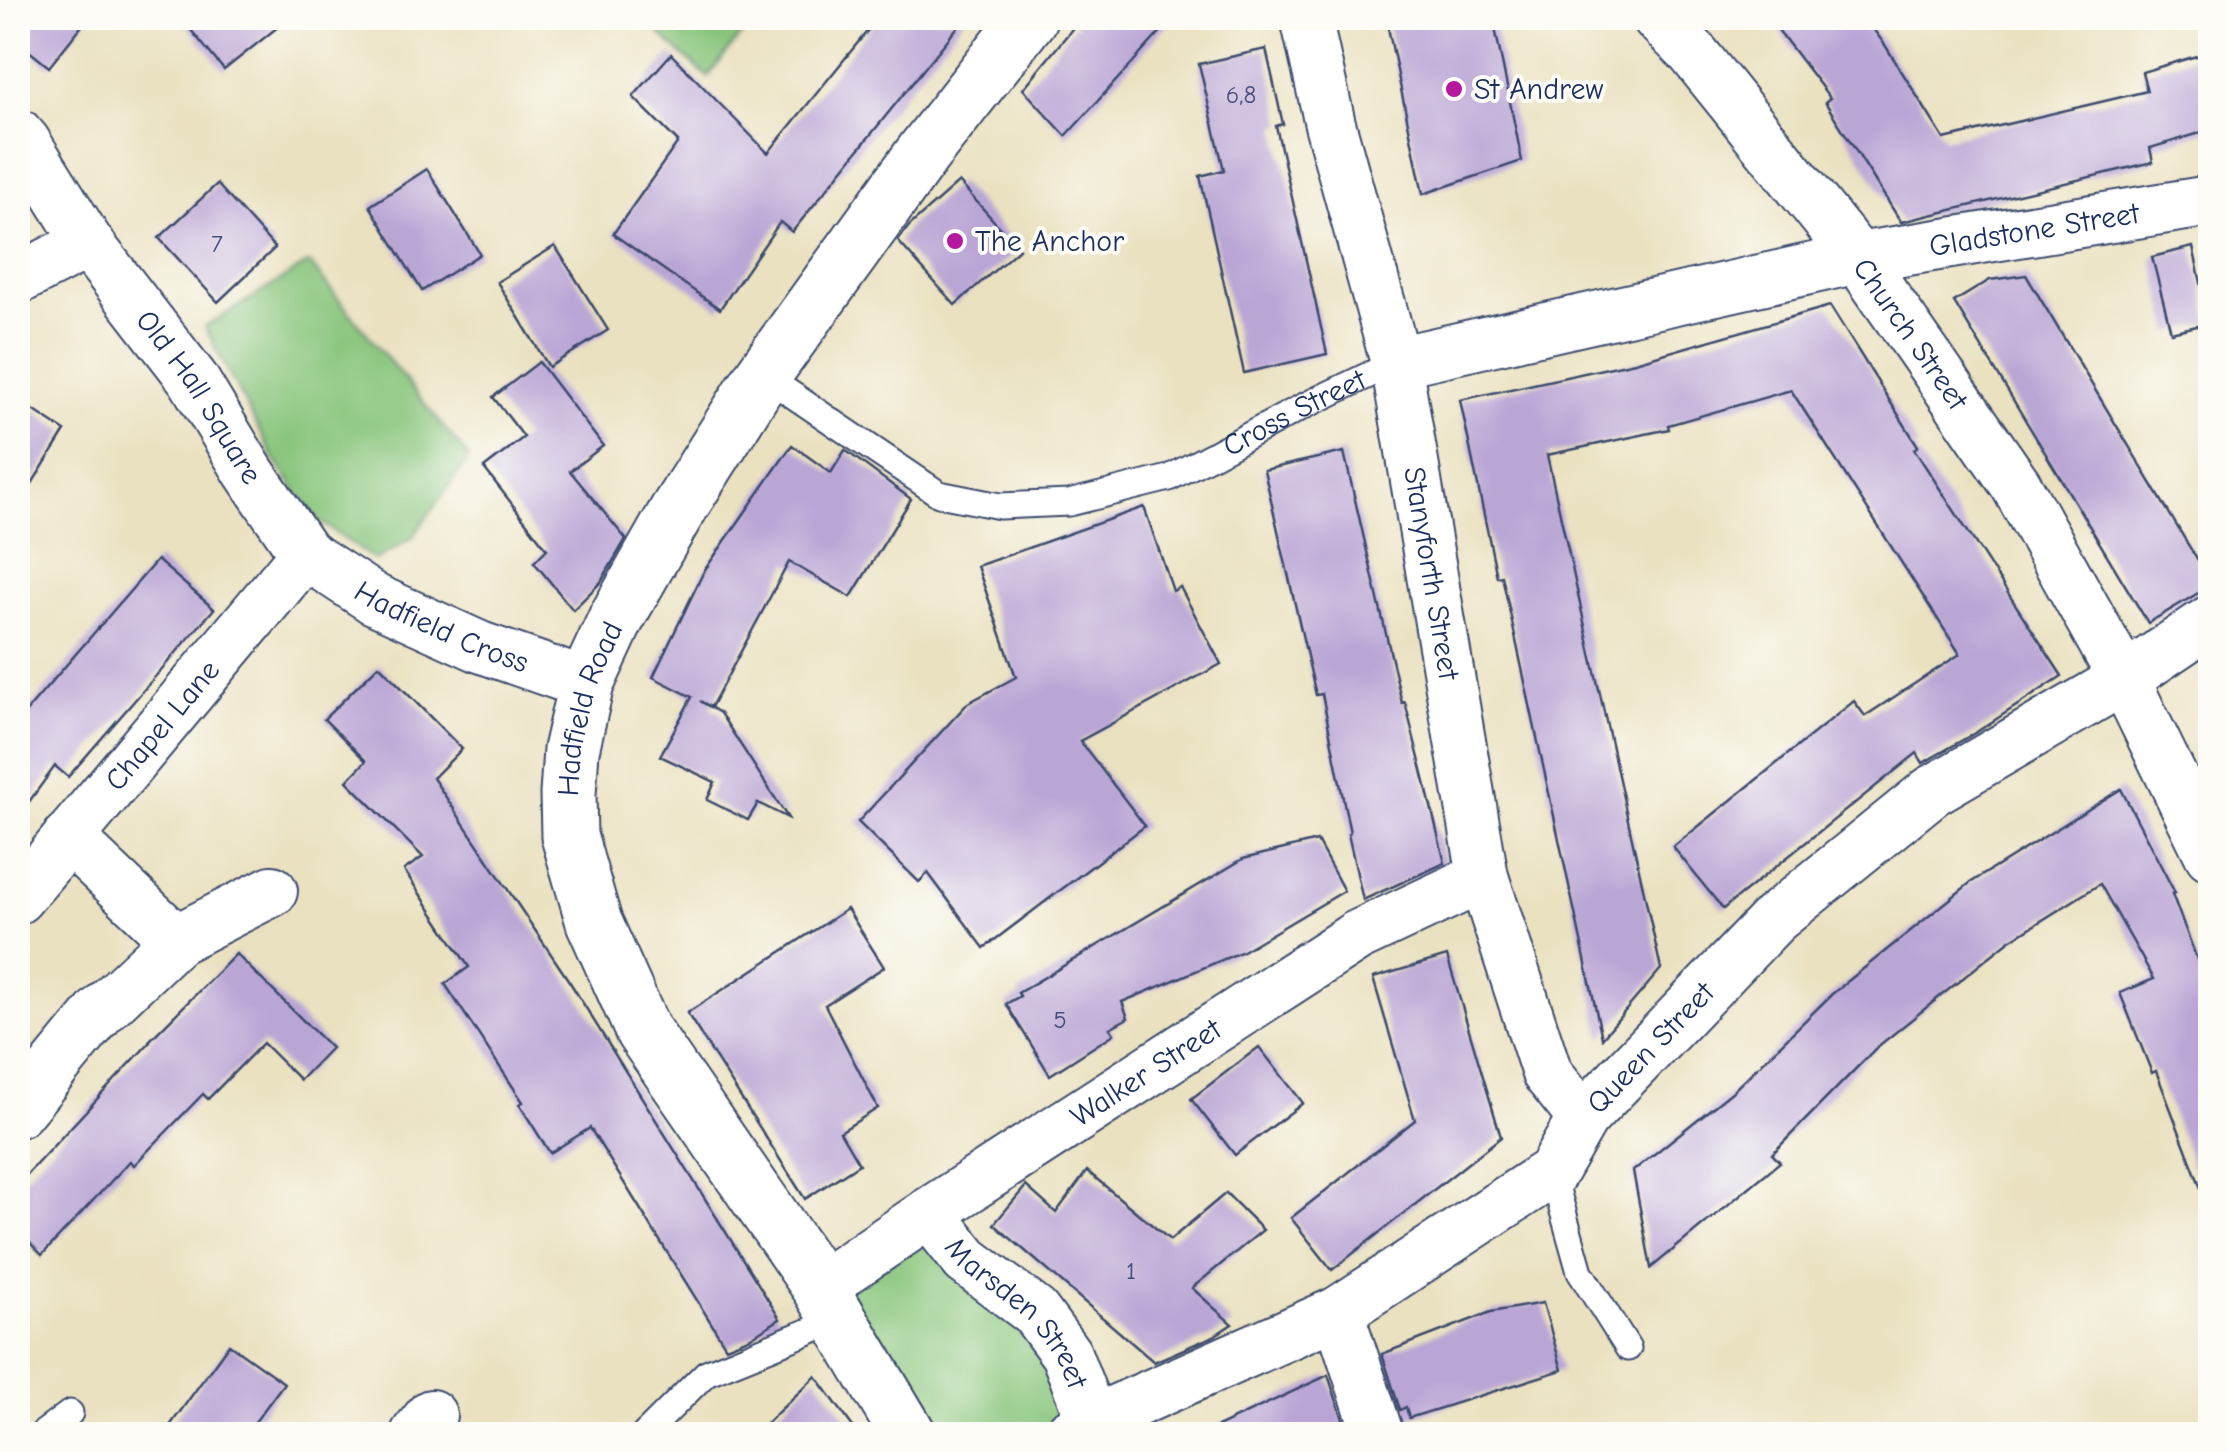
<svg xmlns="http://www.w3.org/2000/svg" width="2228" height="1452" viewBox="0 0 2228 1452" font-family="'Comic Neue',sans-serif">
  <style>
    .green { fill: #87c47a; stroke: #517a6c; stroke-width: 2.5 }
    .building { fill: #baa6d5 }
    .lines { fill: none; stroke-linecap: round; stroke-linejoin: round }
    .lane-casing { stroke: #3a4a6d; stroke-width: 29 }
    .street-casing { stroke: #3a4a6d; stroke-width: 54 }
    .secondary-casing { stroke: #3a4a6d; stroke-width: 59 }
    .lane { stroke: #fff; stroke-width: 25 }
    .street { stroke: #fff; stroke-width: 50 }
    .secondary { stroke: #fff; stroke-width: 55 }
    .poi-dot { fill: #b5179e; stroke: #fdfcf7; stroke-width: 4 }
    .labels { text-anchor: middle; stroke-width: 8; stroke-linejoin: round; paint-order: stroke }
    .number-label { font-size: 25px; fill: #434d7c }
    .poi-label { font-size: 30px; fill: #1b2f5e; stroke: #fdfcf7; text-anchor: start }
    .street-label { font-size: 30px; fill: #1b2f5e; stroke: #fdfcf7 }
  </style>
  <rect width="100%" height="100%" fill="#fdfcf7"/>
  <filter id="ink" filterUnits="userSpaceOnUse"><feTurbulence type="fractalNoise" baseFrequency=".01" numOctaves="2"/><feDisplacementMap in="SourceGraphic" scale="20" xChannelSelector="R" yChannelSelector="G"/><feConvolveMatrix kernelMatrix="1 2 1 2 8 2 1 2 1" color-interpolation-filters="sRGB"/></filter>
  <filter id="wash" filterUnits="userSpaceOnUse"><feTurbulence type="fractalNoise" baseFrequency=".0048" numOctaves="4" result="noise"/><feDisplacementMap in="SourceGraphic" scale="40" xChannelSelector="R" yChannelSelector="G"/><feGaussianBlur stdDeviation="2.25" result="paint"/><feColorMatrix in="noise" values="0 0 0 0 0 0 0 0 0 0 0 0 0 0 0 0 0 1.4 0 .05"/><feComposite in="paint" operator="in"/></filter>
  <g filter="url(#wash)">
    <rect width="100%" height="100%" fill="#eae1c0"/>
    <!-- green -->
    <g class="green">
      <path d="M645 18H754L708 77 667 41Z"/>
      <path d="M309 263 469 458 412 538 375 560 316 519 274 459 205 327Z"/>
      <path d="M925 1235 1015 1316 1073 1413 1038 1434H921L840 1295Z"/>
    </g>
    <g id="blocks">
      <!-- building -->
      <g class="building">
        <path d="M18 18H88L49 67 18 42Z"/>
        <path d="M181 18H289L224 70Z"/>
        <path d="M878 18H965L792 232 780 222 720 309 613 234 678 142 633 97 671 54 768 153Z"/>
        <path d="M1081 18H1173L1066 136 1023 89Z"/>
        <path d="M1386 18H1493L1522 161 1423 194Z"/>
        <path d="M1769 18H1865L1885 45 1944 139 2147 91 2142 72 2210 52V130L2150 148 2153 162 1901 222 1825 102 1830 98Z"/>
        <path d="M1266 49 1283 124 1276 126 1327 354 1244 373 1200 176 1224 170 1199 64Z"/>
        <path d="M427 169 480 254 422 291 370 206Z"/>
        <path d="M959 182 1019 249 955 305 898 241 909 226Z"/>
        <path d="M217 184 275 248 218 302 159 238Z"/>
        <path d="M555 246 608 330 549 367 497 282Z"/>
        <path d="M2193 247 2210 323 2171 332 2152 257Z"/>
        <path d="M2026 275 2210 581V586L2148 623 1954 302 1990 280Z"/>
        <path d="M1830 306 1918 446 1914 449 2062 676 1978 731 1923 763 1917 753 1723 909 1673 847 1854 701 1865 716 1960 654 1791 390 1668 425 1669 429 1547 455 1661 969 1602 1038 1502 576 1497 577 1460 400 1635 362Z"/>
        <path d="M539 362 603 446 570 471 626 539 601 582 573 610 534 562 547 549 484 468 524 437 493 397Z"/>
        <path d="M18 400 65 431 18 506Z"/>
        <path d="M792 445 831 473 845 450 911 499 851 597 789 562 711 707 700 701 720 713 788 818 758 803 748 820 707 800 715 782 660 756 692 697 653 677 704 571Z"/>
        <path d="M1344 452 1402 703 1405 702 1445 863 1363 900 1348 834 1350 833 1322 694 1316 695 1264 470Z"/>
        <path d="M1144 507 1173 591 1180 587 1221 664 1080 741 1145 826 984 948 928 873 919 882 858 822 968 703 1016 677 977 566Z"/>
        <path d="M157 560 214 609 68 777 55 766 18 817V721Z"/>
        <path d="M379 665 462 749 433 778 571 984 780 1319 751 1337 726 1347 590 1128 550 1153 519 1104 523 1102 445 984 469 967 404 870 423 857 347 781 366 761 324 719Z"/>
        <path d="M2121 789 2175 893 2172 894 2210 993V1203L2207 1204 2156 1071 2152 1073 2120 993 2154 979 2100 884 2009 941 1876 1048 1772 1154 1780 1162 1651 1268 1633 1171 1733 1091 1832 994 1970 883Z"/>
        <path d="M1317 841 1344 891 1241 952 1122 1002 1128 1018 1110 1028 1114 1034 1050 1075 1006 1004 1020 996 1018 993 1243 859Z"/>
        <path d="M847 909 884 967 825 1005 878 1108 840 1132 859 1164 805 1199 687 1013Z"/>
        <path d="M236 954 331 1048 300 1080 263 1043 208 1099 203 1094 134 1165 130 1161 42 1255 18 1231V1184L150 1042 149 1041Z"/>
        <path d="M1447 956 1501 1137 1332 1270 1291 1218 1415 1120 1373 978Z"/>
        <path d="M1259 1047 1303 1103 1235 1155 1191 1099Z"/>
        <path d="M1087 1171 1170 1240 1226 1193 1263 1230 1192 1288 1232 1324 1214 1336 1154 1362 994 1224 1026 1186 1056 1213Z"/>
        <path d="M1543 1303 1562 1370 1409 1418 1406 1407 1400 1410 1382 1354 1491 1312Z"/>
        <path d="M229 1344 284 1383 246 1434H164Z"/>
        <path d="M1328 1375 1348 1434H1202Z"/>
        <path d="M816 1376 858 1434H755Z"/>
      </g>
    </g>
  </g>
  <g filter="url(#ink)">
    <use href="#blocks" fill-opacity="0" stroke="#3a4a6d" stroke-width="2.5"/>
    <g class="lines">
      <!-- lane casing -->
      <g class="lane-casing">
        <g id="lane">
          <path id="s1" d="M763 375 939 494 1000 506 1069 503 1169 478 1302 407 1396 362"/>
          <path d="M1552 1172 1580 1272 1628 1348"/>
          <path d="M42 1434 70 1413"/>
          <path d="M645 1434 706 1373 839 1319"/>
        </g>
      </g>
      <!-- street casing -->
      <g class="street-casing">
        <g id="street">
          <path id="s2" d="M1306 18 1330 124 1396 362 1483 877 1547 1073 1583 1118"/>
          <path id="s3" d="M1658 18 1692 52 1858 258 2016 485 2124 679 2210 855"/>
          <path id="s4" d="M18 134 25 142 88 243 193 379 249 472 305 554 374 599 480 647 586 684"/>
          <path d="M18 279 88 243"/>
          <path id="s5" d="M1396 362 1858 258 2210 201"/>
          <path d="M68 837 176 940"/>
          <path id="s6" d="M18 898 305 554"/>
          <path d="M18 1112 100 1012 176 940 272 891"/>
          <path id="s7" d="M929 1213 966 1260 1035 1312 1066 1354 1092 1421"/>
          <path id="s8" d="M820 1287 929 1213 1357 936 1483 877"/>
          <path d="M1338 1312 1378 1434"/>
          <path d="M416 1434 431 1415"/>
          <path id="s9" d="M1070 1434 1092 1421 1338 1312 1552 1172 1583 1118 1774 919 1932 791 2124 679 2210 621"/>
        </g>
      </g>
      <!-- secondary casing -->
      <g class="secondary-casing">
        <g id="secondary">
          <path id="s10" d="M908 1434 820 1287 643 1031 594 922 569 836 568 794 571 750 586 684 616 619 676 513 763 375 924 152 1029 18"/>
        </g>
      </g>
      <!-- lane -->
      <use href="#lane" class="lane"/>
      <!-- street -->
      <use href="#street" class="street"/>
      <!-- secondary -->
      <use href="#secondary" class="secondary"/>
    </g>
  </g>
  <!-- markers -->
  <g class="poi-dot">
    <circle cx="1454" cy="89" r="10"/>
    <circle cx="955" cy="241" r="10"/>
  </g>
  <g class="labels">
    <!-- number labels -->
    <g class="number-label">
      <text x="1241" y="103">6,8</text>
      <text x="217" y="252">7</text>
      <text x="1060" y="1028">5</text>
      <text x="1131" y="1279">1</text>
    </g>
    <!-- poi labels -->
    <g class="poi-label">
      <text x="1474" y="99">St Andrew</text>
      <text x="975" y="251">The Anchor</text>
    </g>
    <!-- street labels -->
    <g class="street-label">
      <text dy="10" stroke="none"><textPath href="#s5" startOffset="652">Gladstone Street</textPath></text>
      <text dy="10" stroke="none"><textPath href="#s3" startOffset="405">Church Street</textPath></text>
      <text dy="10" stroke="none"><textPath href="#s4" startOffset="320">Old Hall Square</textPath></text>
      <text dy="10" stroke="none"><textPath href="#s1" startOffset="588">Cross Street</textPath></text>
      <text dy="10" stroke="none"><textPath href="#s2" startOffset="570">Stanyforth Street</textPath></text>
      <text dy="10" stroke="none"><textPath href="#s4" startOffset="665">Hadfield Cross</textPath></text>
      <text dy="10" stroke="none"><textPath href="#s10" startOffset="822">Hadfield Road</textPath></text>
      <text dy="10" stroke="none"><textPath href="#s6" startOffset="225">Chapel Lane</textPath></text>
      <text dy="10" stroke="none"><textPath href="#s9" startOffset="710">Queen Street</textPath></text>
      <text dy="10" stroke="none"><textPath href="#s8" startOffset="390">Walker Street</textPath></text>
      <text dy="10" stroke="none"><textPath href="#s7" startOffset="135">Marsden Street</textPath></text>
    </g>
  </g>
  <!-- margin -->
  <rect width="2228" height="1452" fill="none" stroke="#fdfcf7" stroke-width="60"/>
</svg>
